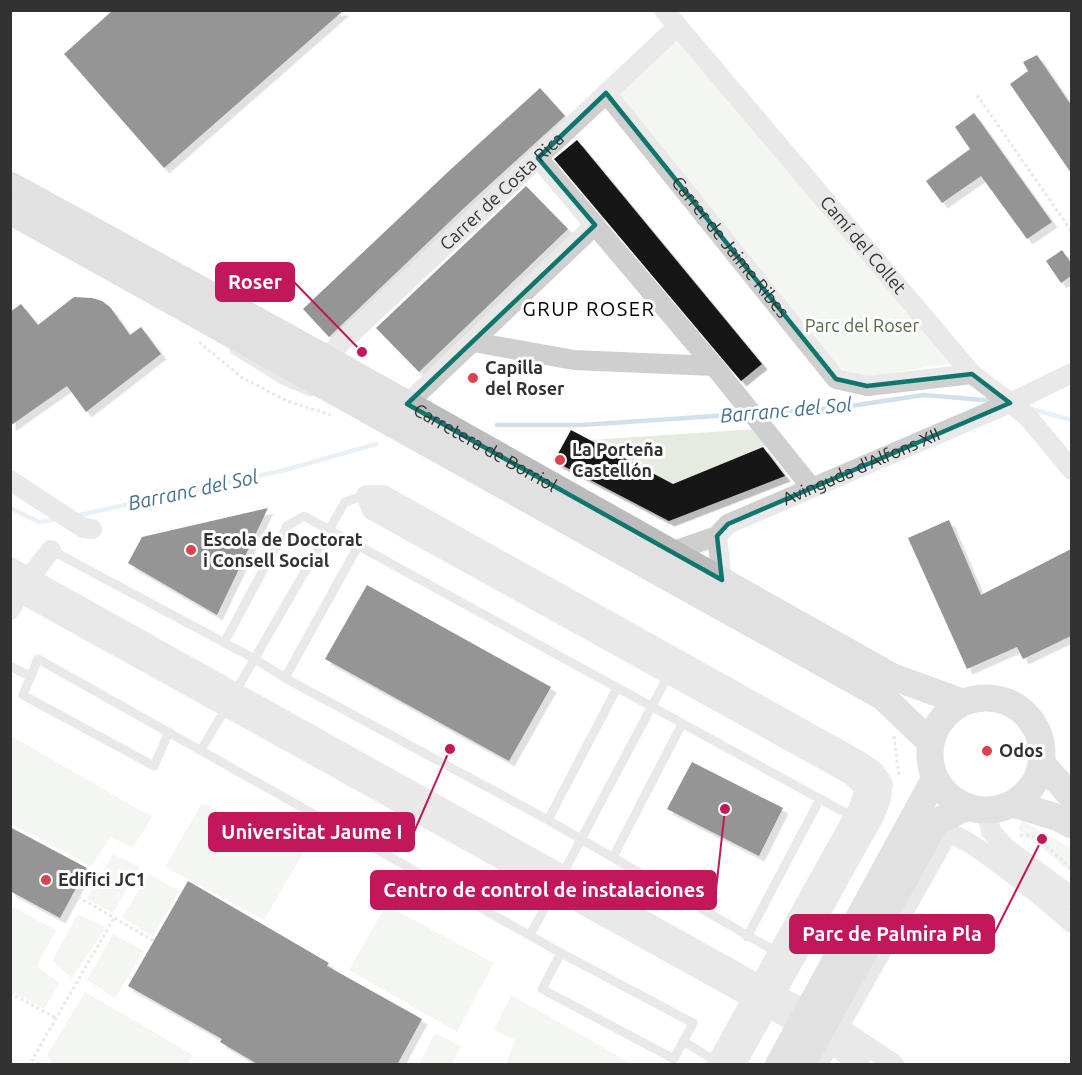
<svg xmlns="http://www.w3.org/2000/svg" width="1082" height="1075" viewBox="0 0 1082 1075" font-family="Ubuntu,sans-serif">
  <style>
    .green { fill: #e5ebdf }
    .lines { fill: none; stroke-linecap: round; stroke-linejoin: round }
    .stream { stroke: #d0e0ec; stroke-width: 4.5 }
    .building { fill: #191919; filter: url(#shadow) }
    .path { stroke: #ccc; stroke-width: 3; stroke-dasharray: 3 3; stroke-linecap: butt }
    .lane { stroke: #cfcfcf; stroke-width: 9 }
    .street { stroke: #cfcfcf; stroke-width: 20 }
    .secondary { stroke: #bcbcbc; stroke-width: 27 }
    .marked { fill: none; stroke: #0f766e; stroke-width: 4.5; stroke-linejoin: round }
    .poi-dot { fill: #db424c; stroke: #fff; stroke-width: 2 }
    .labels { text-anchor: middle; stroke-width: 6; stroke-linejoin: round; paint-order: stroke }
    .street-label { font-size: 18px; fill: #323232; stroke: #fff }
    .park-label { font-size: 18px; fill: #556c41; stroke: #fff }
    .poi-label { font-size: 18px; font-weight: bold; fill: #323232; stroke: #fff; text-anchor: start }
    .neighbourhood-label { font-size: 20px; letter-spacing: 1.5px; fill: #000; stroke: #fff }
    .water-label { font-size: 20px; font-style: italic; fill: #447290; stroke: #fff }
    .leader { fill: none; stroke: #c2185b; stroke-width: 2 }
    .callout-dot { fill: #c2185b; stroke: #fff; stroke-width: 2 }
    .callout { fill: #c2185b; stroke: #c2185b; stroke-width: 2 }
    .callout-label { font-size: 20px; text-anchor: middle; font-weight: bold; fill: #fff }
  </style>
  <defs>
    <filter id="shadow"><feDropShadow dx="5.5" dy="5.5" stdDeviation="0" flood-color="#0004"/></filter>
  </defs>
  <rect width="100%" height="100%" fill="#fff"/>
  <!-- green -->
  <g class="green">
    <path d="M678 40 952 363 861 378 835 364 617 96Z"/>
    <path d="M757 429 771 443 673 484 590 440Z"/>
    <path d="M11 736 152 817 133 848 111 837 91 866 11 824Z"/>
    <path d="M202 803 303 853 264 920 165 867Z"/>
    <path d="M1022 821 1071 848V872L1018 829Z"/>
    <path d="M113 854 139 867 113 913 87 899Z"/>
    <path d="M149 874 179 891 153 936 122 917Z"/>
    <path d="M386 905 494 963 457 1032 349 970Z"/>
    <path d="M11 906 56 930 37 966 59 983 44 1009 11 991Z"/>
    <path d="M78 914 106 927 72 978 52 961Z"/>
    <path d="M113 934 144 951 115 998 87 980Z"/>
    <path d="M85 992 193 1055 188 1064H52L47 1055Z"/>
    <path d="M511 995 632 1064H506L515 1040 494 1030Z"/>
    <path d="M435 1033 461 1046 452 1064H419Z"/>
  </g>
  <g class="lines">
    <!-- stream -->
    <g class="stream">
      <path d="M1031 409 1072 420"/>
      <path d="M760 413 837 408 924 395 996 401"/>
      <path d="M497 425H581L746 414"/>
      <path d="M10 508 39 522 58 519"/>
      <path d="M75 516 285 470 376 444"/>
    </g>
  </g>
  <!-- building -->
  <g class="building">
    <path d="M113 10H344L164 168 64 54Z"/>
    <path d="M1037 55 1071 105V173L1010 84 1028 71 1023 62Z"/>
    <path d="M540 88 565 116 464 208 329 337 303 309 450 170Z"/>
    <path d="M974 113 1052 222 1027 239 981 176 942 203 926 181 970 149 955 127Z"/>
    <path d="M577 140 762 364 741 381 554 159Z"/>
    <path d="M526 186 568 229 419 372 376 328Z"/>
    <path d="M1062 250 1071 263V276L1061 283 1046 261Z"/>
    <path d="M74 297 92 298 102 301 110 307 130 335 141 327 161 354 86 412 67 386 10 426V312L21 304 38 325Z"/>
    <path d="M571 430 673 484 763 447 785 476 669 521 554 461Z"/>
    <path d="M268 508 217 615 128 563 142 537Z"/>
    <path d="M949 520 981 595 1071 549V636L1023 659 1017 647 967 669 908 538Z"/>
    <path d="M367 585 551 687 509 761 325 659Z"/>
    <path d="M692 762 783 808 759 856 667 809Z"/>
    <path d="M10 827 87 868 60 918 10 891Z"/>
    <path d="M188 881 329 963 327 966 422 1019 397 1065H259L220 1042 222 1039 128 986Z"/>
  </g>
  <g class="lines">
    <!-- path -->
    <g class="path">
      <path d="M977 95 1072 232"/>
      <path d="M199 342 241 377 287 401 331 415"/>
      <path d="M894 736 899 777"/>
      <path d="M1020 835 1036 837 1072 869"/>
      <path d="M73 894 154 941"/>
      <path d="M10 993 56 1018"/>
      <path d="M39 1064 32 1060 114 918"/>
    </g>
    <!-- lane -->
    <g class="lane">
      <path d="M234 350 282 380 311 392"/>
      <path d="M51 550 255 659 285 678 548 820 778 953"/>
      <path d="M224 643 287 526 304 516 855 818"/>
      <path d="M10 666 31 677"/>
      <path d="M285 678 358 546"/>
      <path d="M234 694 345 502 366 495"/>
      <path d="M169 732 154 766 23 695 38 659 561 953"/>
      <path d="M201 750 227 706"/>
      <path d="M548 820 617 688"/>
      <path d="M613 857 682 724"/>
      <path d="M561 877 669 674"/>
      <path d="M530 935 555 889"/>
      <path d="M747 937 820 799"/>
      <path d="M561 953 693 1023 674 1059 542 989Z"/>
      <path d="M683 1041 717 1062"/>
    </g>
    <!-- street -->
    <g class="street">
      <path id="s1" d="M664 10 972 374 1027 416 1072 470"/>
      <path id="s2" d="M606 93 836 379 867 386 972 374"/>
      <path d="M538 158 714 366 811 487"/>
      <path d="M473 342 574 360 714 366"/>
      <path id="s3" d="M325 358 678 26"/>
      <path d="M407 404 595 225"/>
      <path d="M10 480 83 528 92 529"/>
      <path d="M717 536 722 580"/>
      <path id="s4" d="M671 552 717 536 728 524 1010 403 1072 373"/>
      <path d="M10 567 808 1012"/>
      <path d="M10 587 818 1035 860 1064"/>
      <path d="M10 610 29 578 51 550"/>
      <path d="M987 811 991 831 1005 847 1072 897"/>
      <path d="M829 1021 894 1064"/>
      <path d="M716 1064 859 807 865 789 851 775 372 510 366 495H383L858 760 874 771 883 784 881 799 875 815 736 1064"/>
      <path d="M818 1064 945 838 949 834C971 837 1052 905 1072 923"/>
    </g>
    <!-- secondary -->
    <g class="secondary">
      <path id="s5" d="M10 185 311 350 893 677 962 702"/>
      <path d="M10 211 883 697 931 743"/>
      <circle cx="986" cy="754" r="56"/>
      <path d="M1043 765 1072 797"/>
      <path d="M1014 804 1059 818 1072 825"/>
      <path d="M779 1064 935 778"/>
      <path d="M802 1064 936 822 967 807"/>
    </g>
  </g>
  <!-- marked area -->
  <path d="M0 0H1082V1075H0ZM606 93 836 379 867 386 972 374 1010 403 728 524 717 536 722 580 407 404 595 225 538 158Z" fill="#fff" fill-opacity=".55" fill-rule="evenodd"/>
  <path class="marked" d="M606 93 836 379 867 386 972 374 1010 403 728 524 717 536 722 580 407 404 595 225 538 158Z"/>
  <!-- markers -->
  <g class="poi-dot">
    <circle cx="473" cy="378" r="6"/>
    <circle cx="560" cy="460" r="6"/>
    <circle cx="191" cy="550" r="6"/>
    <circle cx="987" cy="751" r="6"/>
    <circle cx="46" cy="880" r="6"/>
  </g>
  <g class="labels">
    <!-- street labels -->
    <g class="street-label">
      <text dy="6" stroke="none"><textPath href="#s3" startOffset="243">Carrer de Costa Rica</textPath></text>
      <text dy="6" stroke="none"><textPath href="#s1" startOffset="308">Camí del Collet</textPath></text>
      <text dy="6" stroke="none"><textPath href="#s2" startOffset="198">Carrer de Jaime Ribes</textPath></text>
      <text dy="6" stroke="none"><textPath href="#s5" startOffset="543">Carretera de Borriol</textPath></text>
      <text dy="6" stroke="none"><textPath href="#s4" startOffset="210">Avinguda d'Alfons XII</textPath></text>
    </g>
    <!-- park labels -->
    <g class="park-label">
      <text x="862" y="332">Parc del Roser</text>
    </g>
    <!-- poi labels -->
    <g class="poi-label">
      <text x="485" y="374">Capilla<tspan x="485" dy="21">del Roser</tspan></text>
      <text x="572" y="456">La Porteña<tspan x="572" dy="21">Castellón</tspan></text>
      <text x="203" y="546">Escola de Doctorat<tspan x="203" dy="21">i Consell Social</tspan></text>
      <text x="999" y="757">Odos</text>
      <text x="58" y="886">Edifici JC1</text>
    </g>
    <!-- neighbourhood labels -->
    <g class="neighbourhood-label">
      <text x="589" y="316">GRUP ROSER</text>
    </g>
    <!-- water labels -->
    <g class="water-label">
      <text transform="translate(786 410) rotate(-5)" y="7">Barranc del Sol</text>
      <text transform="translate(193 490) rotate(-12)" y="7">Barranc del Sol</text>
    </g>
  </g>
  <!-- callouts -->
  <path class="leader" d="M362 352L294 282M450 749L414 832M725 809L716 890M1042 839L994 934"/>
  <g class="callout-dot">
    <circle cx="362" cy="352" r="6"/>
    <circle cx="450" cy="749" r="6"/>
    <circle cx="725" cy="809" r="6"/>
    <circle cx="1042" cy="839" r="6"/>
  </g>
  <g class="callout">
    <rect x="216" y="263" width="78" height="38" rx="6"/>
    <rect x="209" y="813" width="205" height="38" rx="6"/>
    <rect x="371" y="871" width="345" height="38" rx="6"/>
    <rect x="790" y="915" width="204" height="38" rx="6"/>
  </g>
  <g class="callout-label">
    <text x="255" y="289">Roser</text>
    <text x="312" y="839">Universitat Jaume I</text>
    <text x="544" y="897">Centro de control de instalaciones</text>
    <text x="892" y="941">Parc de Palmira Pla</text>
  </g>
  <!-- border -->
  <rect width="1082" height="1075" fill="none" stroke="#323232" stroke-width="24"/>
</svg>
